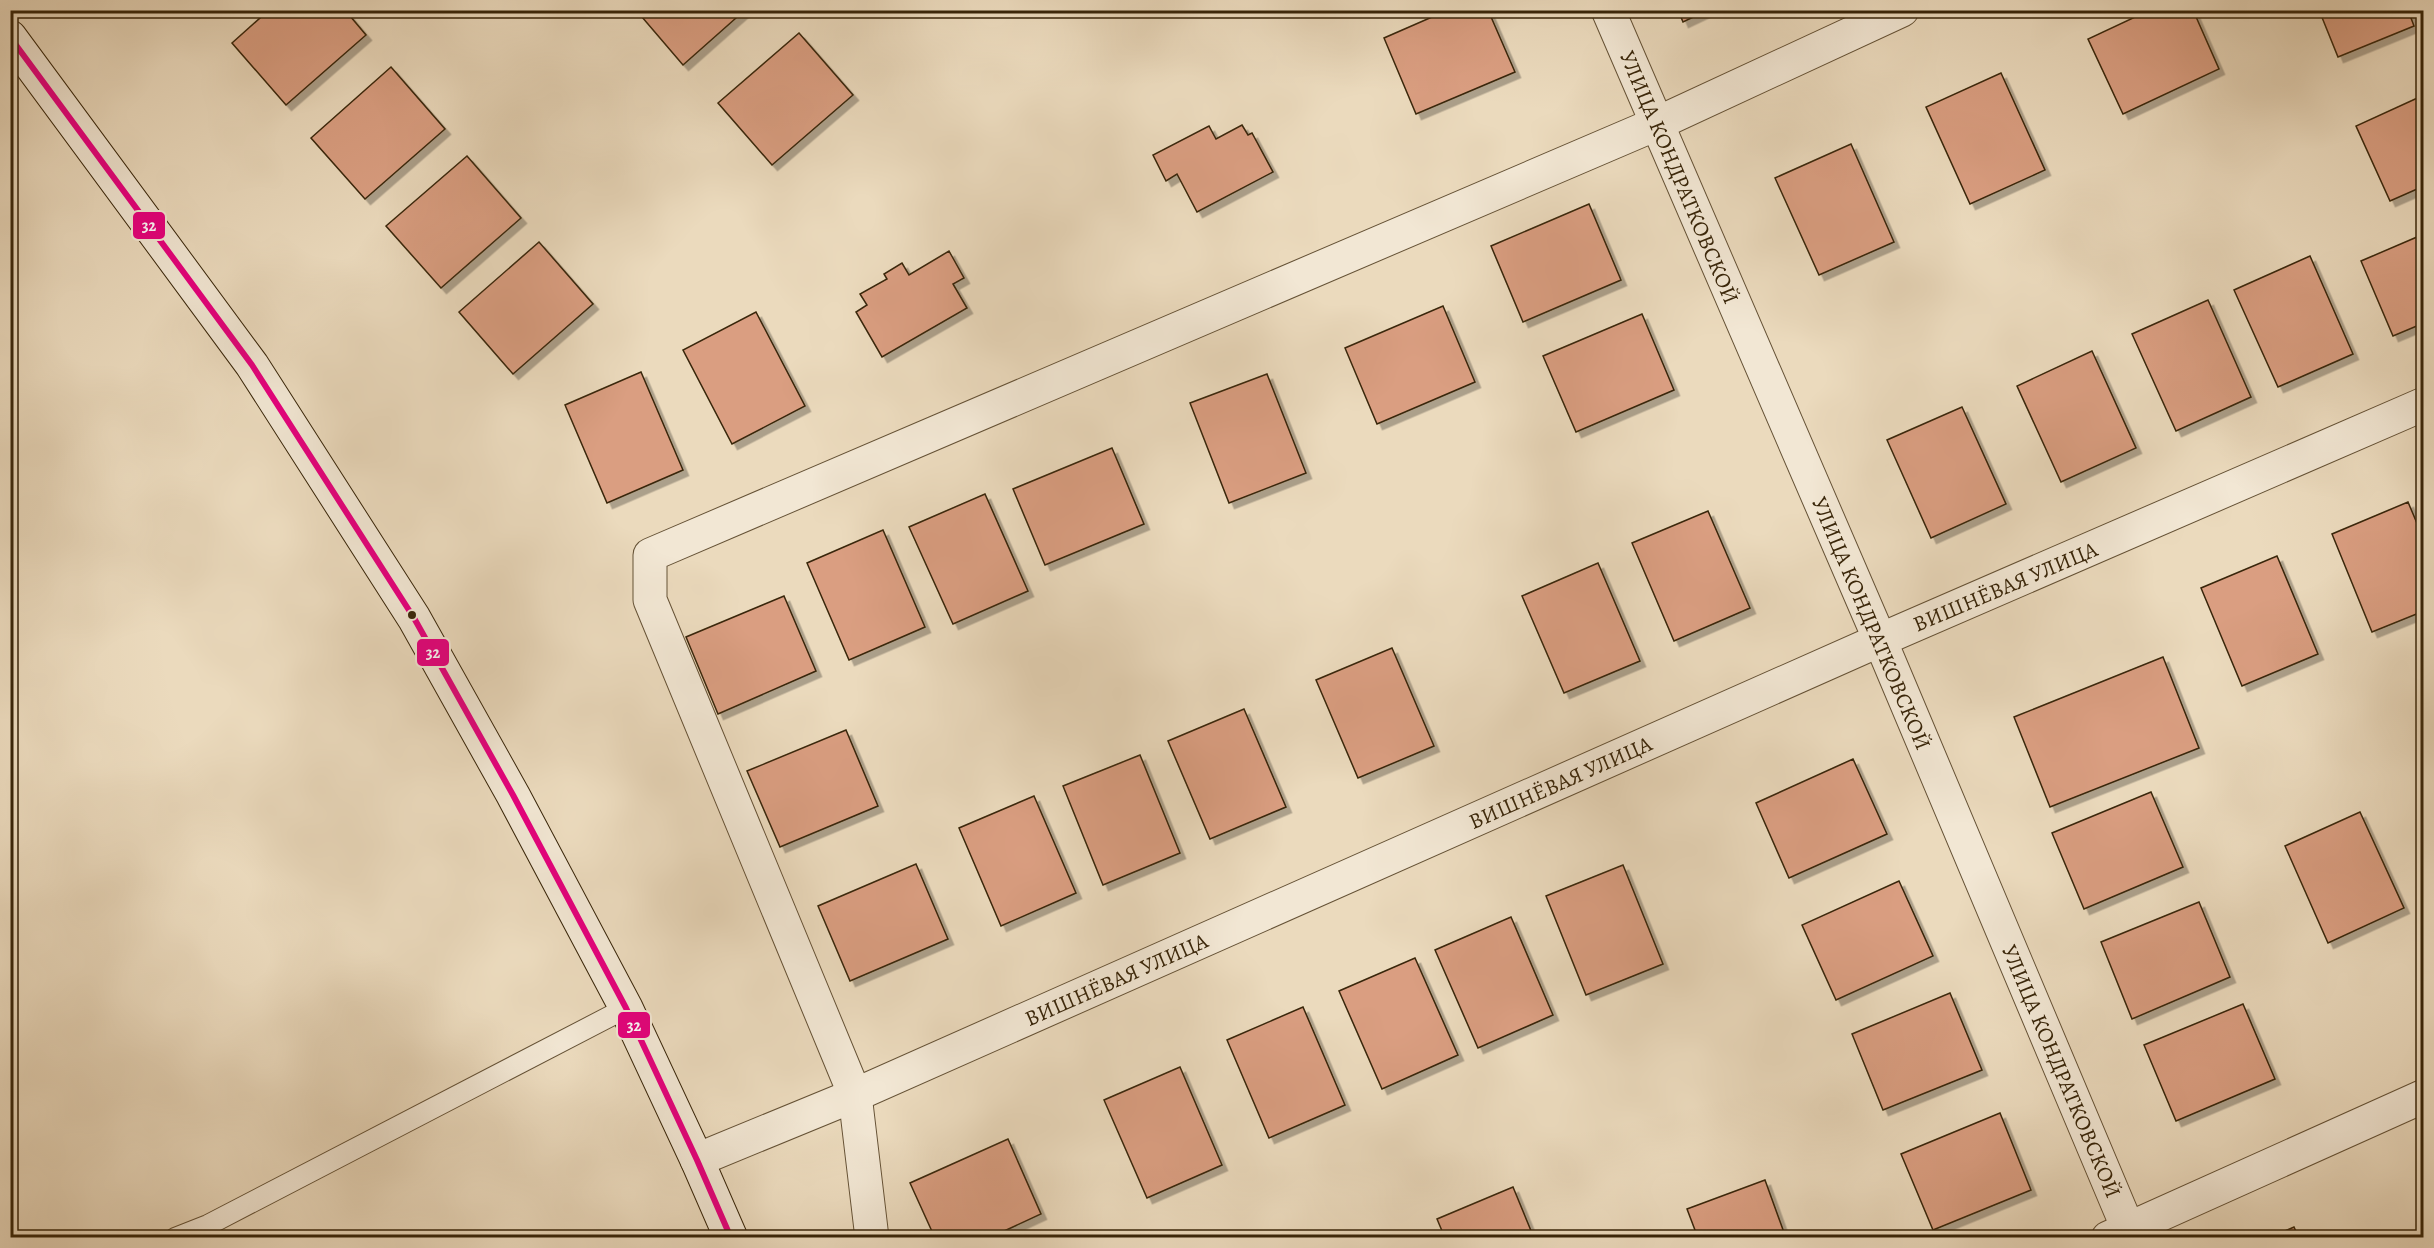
<svg xmlns="http://www.w3.org/2000/svg" width="2434" height="1248" viewBox="0 0 2434 1248" font-family="Alegreya,serif">
  <style>
    .building { fill: #da9e81; stroke: #382509; stroke-width: 1.5; filter: url(#shadow) }
    .lines { fill: none; stroke-linecap: round; stroke-linejoin: round }
    .service-casing { stroke: #655236; stroke-width: 22 }
    .minor-casing { stroke: #655236; stroke-width: 35 }
    .secondary-casing { stroke: #382509; stroke-width: 35 }
    .service { stroke: #f2e7d4; stroke-width: 20 }
    .minor { stroke: #f2e7d4; stroke-width: 33 }
    .secondary { stroke: #f2e7d4; stroke-width: 33 }
    .bus-1-casing { stroke: #f2e7d4; stroke-width: 10 }
    .bus-1 { stroke: #e5007d; stroke-width: 6 }
    .bus-dot { fill: #382509; stroke: #f2e7d4; stroke-width: 2 }
    .labels { text-anchor: middle; stroke-width: 5; stroke-linejoin: round; paint-order: stroke }
    .street-label { font-size: 22px; fill: #382509; stroke: #f2e7d4 }
    .line-badge { stroke: #f2e7d4; stroke-width: 2 }
    .badge-label { font-size: 16px; text-anchor: middle; font-weight: bold; fill: #fff }
  </style>
  <defs>
    <filter id="shadow"><feDropShadow dx="5.5" dy="5.5" stdDeviation="0" flood-color="#0004"/></filter>
  </defs>
  <rect width="100%" height="100%" fill="#ebdabd"/>
  <filter id="stains"><feTurbulence type="fractalNoise" baseFrequency=".00333" numOctaves="4"/><feColorMatrix values="0 0 0 0 .2 0 0 0 0 .09 0 0 0 0 .02 0 0 0 .5 -.17"/></filter>
  <radialGradient id="worn" r=".72"><stop offset=".6" stop-color="#630" stop-opacity="0"/><stop offset="1" stop-color="#630" stop-opacity=".3"/></radialGradient>
  <!-- building -->
  <g class="building">
    <path d="M269 10H345L366 35 286 105 232 43Z"/>
    <path d="M636 10H745L683 65Z"/>
    <path d="M1448 10H1488L1515 72 1416 114 1384 38Z"/>
    <path d="M1678 10H1708L1683 22Z"/>
    <path d="M2150 10H2193L2219 69 2123 114 2088 39Z"/>
    <path d="M2319 10H2408L2414 26 2338 57Z"/>
    <path d="M799 33 853 95 772 165 718 103Z"/>
    <path d="M391 67 445 129 365 199 311 138Z"/>
    <path d="M2001 73 2045 170 1970 204 1926 107Z"/>
    <path d="M2424 95V186L2390 201 2356 126Z"/>
    <path d="M1242 125 1248 135 1252 133 1273 172 1197 212 1177 174 1166 181 1153 155 1209 126 1216 139Z"/>
    <path d="M1851 144 1894 242 1819 275 1775 178Z"/>
    <path d="M467 156 521 218 441 288 386 226Z"/>
    <path d="M1589 204 1621 280 1523 322 1491 246Z"/>
    <path d="M2424 234V323L2393 336 2361 261Z"/>
    <path d="M539 242 593 304 513 374 459 312Z"/>
    <path d="M949 251 964 278 953 284 967 308 882 357 856 312 867 305 860 294 887 279 884 274 902 263 909 275Z"/>
    <path d="M2310 256 2353 354 2278 387 2234 290Z"/>
    <path d="M2208 300 2251 397 2176 431 2132 334Z"/>
    <path d="M1443 306 1475 382 1377 424 1345 348Z"/>
    <path d="M756 312 805 406 732 444 683 350Z"/>
    <path d="M1642 314 1674 390 1576 432 1543 356Z"/>
    <path d="M2092 351 2136 448 2061 482 2017 386Z"/>
    <path d="M641 372 683 470 607 503 565 405Z"/>
    <path d="M1267 374 1306 473 1229 503 1190 403Z"/>
    <path d="M1962 407 2006 504 1931 538 1887 440Z"/>
    <path d="M1112 448 1144 524 1045 565 1013 489Z"/>
    <path d="M985 494 1028 591 953 624 909 527Z"/>
    <path d="M2408 502 2424 540V611L2372 632 2332 534Z"/>
    <path d="M1708 511 1750 608 1674 641 1632 543Z"/>
    <path d="M883 530 925 627 849 660 807 563Z"/>
    <path d="M2277 556 2318 654 2242 686 2201 588Z"/>
    <path d="M1598 563 1640 661 1564 693 1522 596Z"/>
    <path d="M784 596 816 671 718 714 686 637Z"/>
    <path d="M1392 648 1434 746 1358 778 1316 680Z"/>
    <path d="M2163 657 2199 748 2050 807 2014 717Z"/>
    <path d="M1244 709 1286 807 1210 839 1168 741Z"/>
    <path d="M846 730 878 806 780 847 747 771Z"/>
    <path d="M1140 755 1180 853 1103 885 1063 786Z"/>
    <path d="M1853 759 1887 834 1789 878 1756 803Z"/>
    <path d="M2151 792 2183 867 2084 909 2052 833Z"/>
    <path d="M1034 796 1076 893 1001 926 959 828Z"/>
    <path d="M2360 812 2404 908 2328 943 2285 846Z"/>
    <path d="M916 864 948 939 850 981 818 906Z"/>
    <path d="M1623 865 1663 964 1586 995 1546 896Z"/>
    <path d="M1899 881 1933 956 1836 1000 1802 925Z"/>
    <path d="M2199 902 2230 977 2132 1019 2101 942Z"/>
    <path d="M1511 917 1553 1015 1478 1048 1435 950Z"/>
    <path d="M1415 958 1458 1055 1382 1089 1339 991Z"/>
    <path d="M1950 993 1982 1070 1883 1110 1852 1034Z"/>
    <path d="M2243 1004 2275 1079 2176 1121 2144 1045Z"/>
    <path d="M1303 1007 1345 1105 1269 1138 1227 1040Z"/>
    <path d="M1180 1067 1222 1165 1147 1198 1104 1100Z"/>
    <path d="M2000 1113 2031 1190 1933 1230 1901 1154Z"/>
    <path d="M1008 1139 1041 1214 989 1238H935L910 1183Z"/>
    <path d="M1765 1180 1786 1238H1698L1687 1209Z"/>
    <path d="M1513 1187 1534 1238H1445L1437 1219Z"/>
    <path d="M2294 1227 2299 1238H2269Z"/>
  </g>
  <g class="lines">
    <!-- service casing -->
    <g class="service-casing">
      <path id="service" d="M175 1238 208 1225 626 1008"/>
    </g>
    <!-- minor casing -->
    <g class="minor-casing">
      <g id="minor">
        <path d="M1608 10 1880 640 2132 1238"/>
        <path d="M697 1160 855 1095 1880 640 2424 404"/>
        <path d="M872 1238 855 1095 650 600V555L1656 124 1902 10"/>
        <path d="M2108 1238 2424 1096"/>
      </g>
    </g>
    <!-- secondary casing -->
    <g class="secondary-casing">
      <path id="secondary" d="M10 37 252 365 414 618 513 795 626 1008 697 1160 731 1238"/>
    </g>
    <!-- service -->
    <use href="#service" class="service"/>
    <!-- minor -->
    <use href="#minor" class="minor"/>
    <!-- secondary -->
    <use href="#secondary" class="secondary"/>
    <!-- bus-1 casing -->
    <g class="bus-1-casing">
      <path id="bus-1" d="M10 37 252 365 414 618 513 795 626 1008 697 1160 731 1238"/>
    </g>
    <!-- bus-1 -->
    <use href="#bus-1" class="bus-1"/>
  </g>
  <!-- markers -->
  <circle class="bus-dot" cx="412" cy="615" r="5"/>
  <g class="labels">
    <!-- street labels -->
    <g class="street-label">
      <text transform="translate(1680 177) rotate(67)" y="8">УЛИЦА КОНДРАТКОВСКОЙ</text>
      <text transform="translate(2005 586) rotate(-23)" y="8">ВИШНЁВАЯ УЛИЦА</text>
      <text transform="translate(1872 623) rotate(67)" y="8">УЛИЦА КОНДРАТКОВСКОЙ</text>
      <text transform="translate(1560 782) rotate(-24)" y="8">ВИШНЁВАЯ УЛИЦА</text>
      <text transform="translate(1116 979) rotate(-24)" y="8">ВИШНЁВАЯ УЛИЦА</text>
      <text transform="translate(2062 1071) rotate(67)" y="8">УЛИЦА КОНДРАТКОВСКОЙ</text>
    </g>
  </g>
  <g class="line-badge">
    <rect x="132" y="211" width="34" height="29" rx="6" fill="#e5007d"/>
    <rect x="416" y="638" width="34" height="29" rx="6" fill="#e5007d"/>
    <rect x="617" y="1011" width="34" height="28" rx="6" fill="#e5007d"/>
  </g>
  <g class="badge-label">
    <text x="149" y="231">32</text>
    <text x="433" y="658">32</text>
    <text x="634" y="1031">32</text>
  </g>
  <!-- margin -->
  <rect width="2434" height="1248" fill="none" stroke="#ebdabd" stroke-width="36"/>
  <rect x="12" y="12" width="2410" height="1224" fill="none" stroke="#382509" stroke-width="3"/>
  <rect x="18" y="18" width="2398" height="1212" fill="none" stroke="#382509" stroke-width="1.5"/>
  <rect width="100%" height="100%" filter="url(#stains)"/>
  <rect width="100%" height="100%" fill="url(#worn)"/>
</svg>
